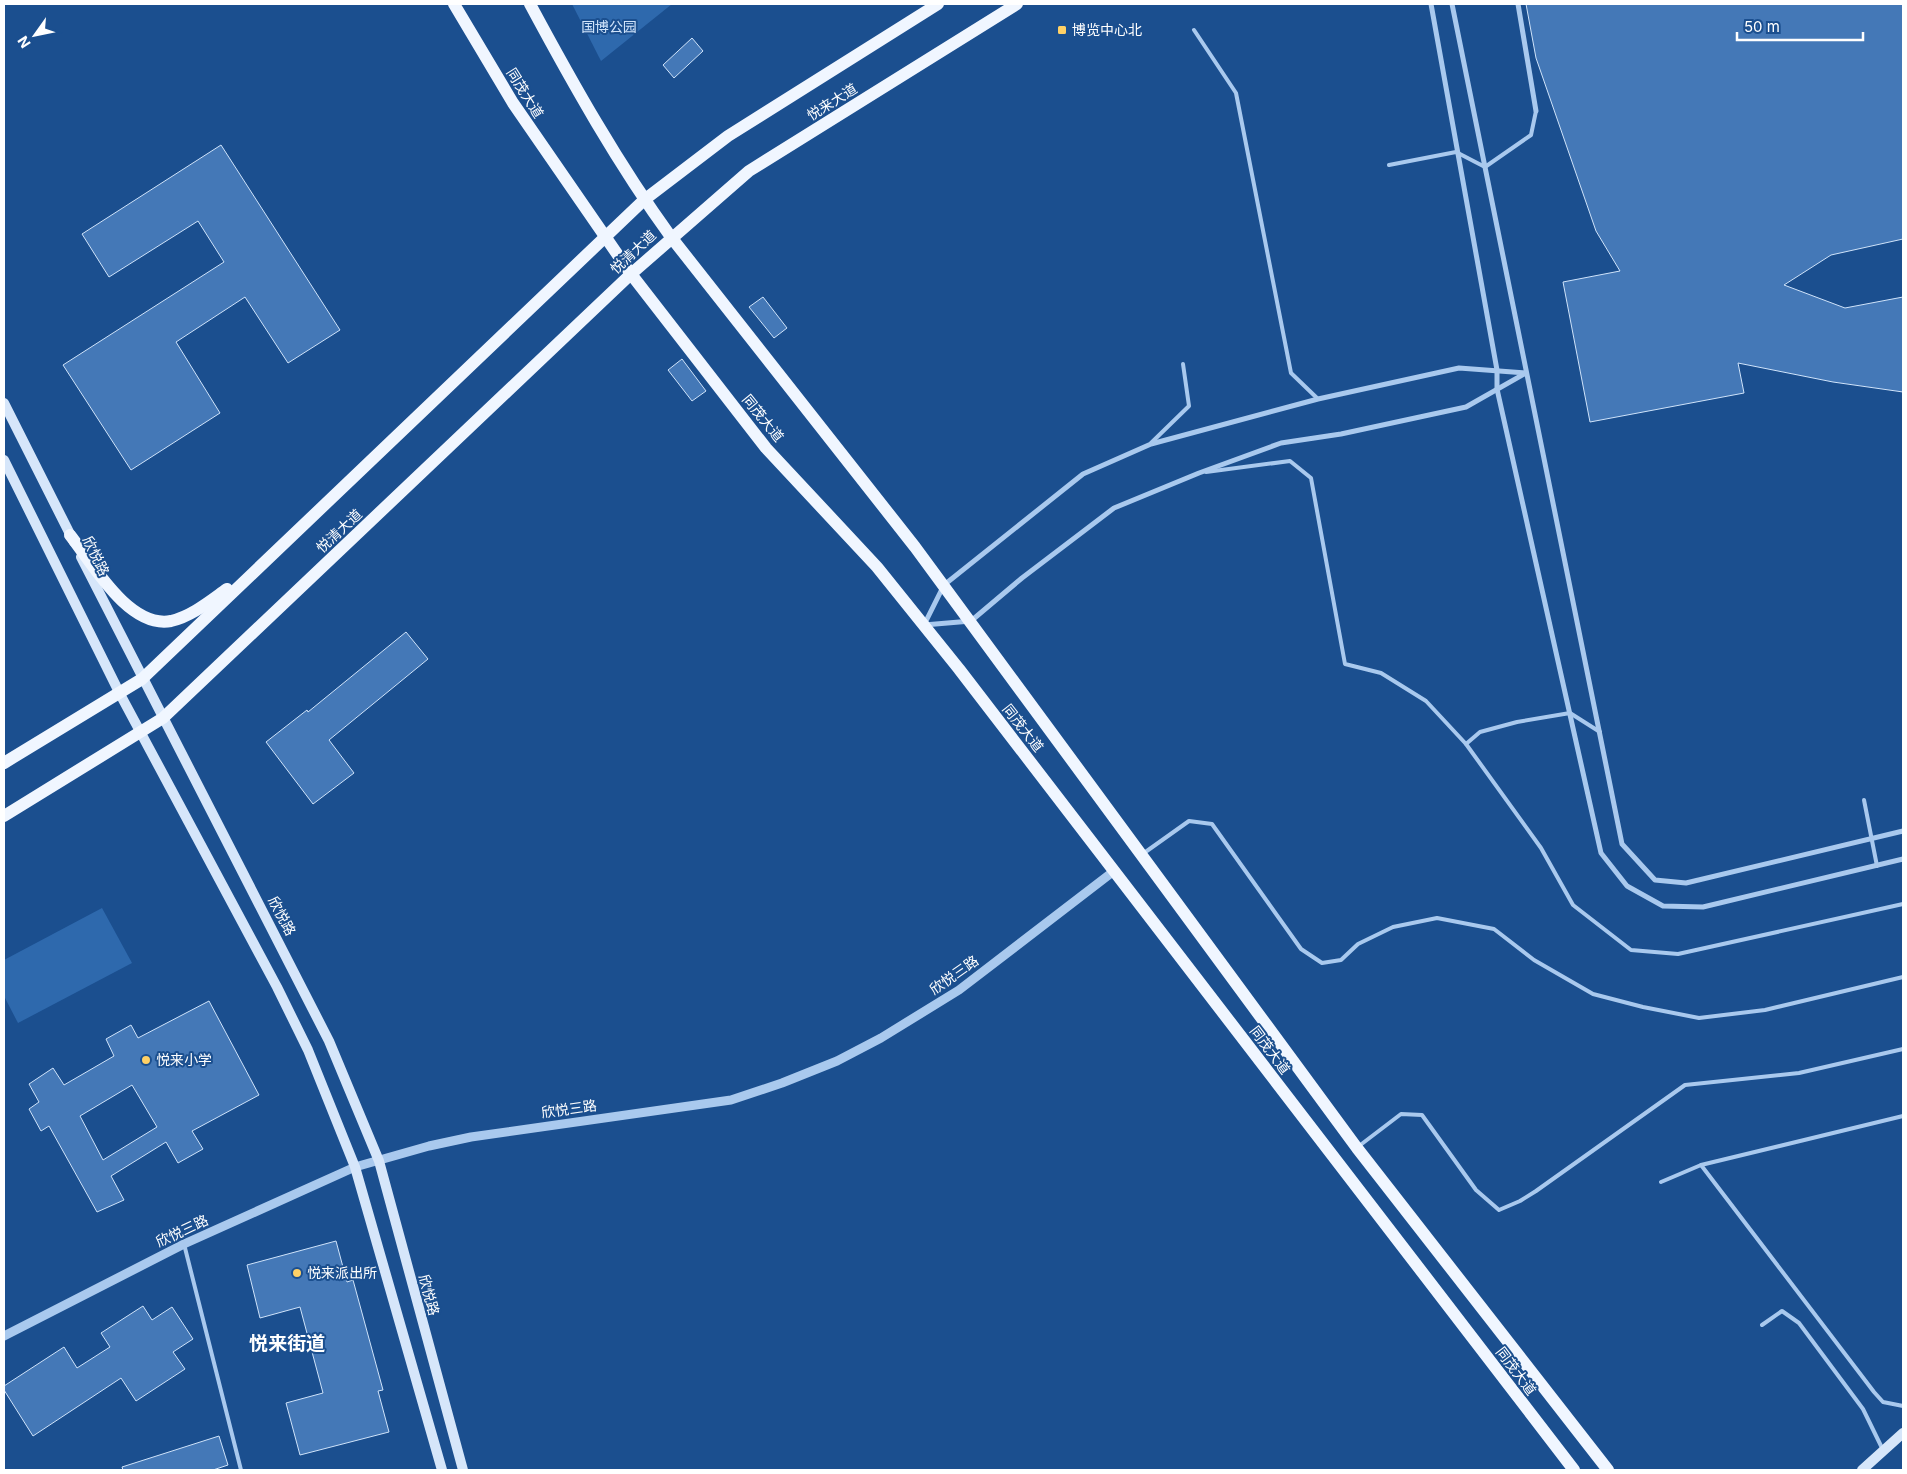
<svg xmlns="http://www.w3.org/2000/svg" width="1907" height="1474" viewBox="0 0 1907 1474" font-family="Inter,'Noto Sans SC',sans-serif">
  <style>
    .green { fill: #2e69ad }
    .building { fill: #4478b7; stroke: #cfe3fa; fill-rule: evenodd }
    .lines { fill: none; stroke-linecap: round; stroke-linejoin: round }
    .service { stroke: #a9c9ee; stroke-width: 4 }
    .minor { stroke: #a9c9ee; stroke-width: 5 }
    .tertiary { stroke: #a9c9ee; stroke-width: 9 }
    .secondary { stroke: #d6e6fa; stroke-width: 10 }
    .primary { stroke: #f0f6ff; stroke-width: 12 }
    .poi-dot { fill: #ffd166; stroke: #1b4f8f; stroke-width: 2 }
    .labels { text-anchor: middle; stroke-width: 4; stroke-linejoin: round; paint-order: stroke }
    .park-label { font-size: 14px; fill: #cfe3fa; stroke: #1b4f8f }
    .poi-label { font-size: 14px; fill: #fff; stroke: #1b4f8f; text-anchor: start }
    .street-label { font-size: 14px; fill: #fff; stroke: #1b4f8f }
    .district-label { font-size: 19px; font-weight: bold; fill: #fff; stroke: #1b4f8f }
  </style>
  <rect width="100%" height="100%" fill="#1b4f8f"/>
  <!-- green -->
  <g class="green">
    <path d="M572 4H672L601 61Z"/>
    <path d="M102 908 132 963 18 1023 4 996V960Z"/>
  </g>
  <!-- building -->
  <g class="building">
    <path d="M1526 4H1903V239L1831 255 1784 285 1845 308 1903 297V392L1833 382 1738 363 1744 393 1590 422 1563 282 1620 271 1596 231 1536 58Z"/>
    <path d="M692 38 703 51 674 78 663 65Z"/>
    <path d="M221 145 340 330 288 363 245 297 176 342 220 413 131 470 63 365 224 262 198 221 109 277 82 234Z"/>
    <path d="M763 297 787 328 774 338 749 307Z"/>
    <path d="M682 359 706 391 692 401 668 370Z"/>
    <path d="M406 632 428 659 329 740 354 773 313 804 266 742 307 710 308 712Z"/>
    <path d="M209 1001 259 1095 192 1131 203 1149 178 1163 166 1142 111 1176 124 1200 97 1212 49 1126 41 1131 29 1109 39 1102 29 1084 53 1068 64 1085 114 1056 106 1039 131 1025 138 1038ZM132 1085 157 1127 103 1160 80 1116Z"/>
    <path d="M336 1241 347 1282 353 1280 383 1390 378 1391 389 1432 300 1455 286 1403 323 1393 300 1307 260 1318 247 1265Z"/>
    <path d="M143 1306 152 1320 172 1307 193 1339 173 1352 185 1369 136 1401 121 1378 33 1436 4 1390V1386L64 1347 77 1368 110 1347 101 1333Z"/>
    <path d="M219 1436 228 1465 213 1470H123L122 1467Z"/>
  </g>
  <g class="lines">
    <!-- service -->
    <g class="service">
      <path d="M1194 30 1236 93 1291 373 1318 399"/>
      <path d="M1389 165 1456 152 1485 167 1531 135 1536 111"/>
      <path d="M1151 443 1189 406 1183 364"/>
      <path d="M1206 472 1290 461 1311 478 1345 664 1381 673 1426 701 1466 744 1541 848 1573 905 1631 950 1678 954 1903 904"/>
      <path d="M1466 744 1480 732 1517 722 1570 713 1600 732"/>
      <path d="M1864 800 1877 866"/>
      <path d="M1144 853 1189 821 1212 824 1301 949 1322 963 1341 960 1358 944 1393 927 1437 918 1494 929 1534 960 1593 994 1643 1007 1699 1018 1765 1010 1903 977"/>
      <path d="M1359 1146 1401 1114 1422 1115 1476 1190 1499 1210 1520 1201 1536 1191 1685 1085 1799 1073 1903 1049"/>
      <path d="M1701 1165 1874 1392 1883 1402 1903 1406"/>
      <path d="M1661 1182 1701 1165 1903 1116"/>
      <path d="M184 1244 241 1470"/>
      <path d="M1762 1325 1782 1311 1799 1323 1863 1409 1883 1450"/>
    </g>
    <!-- minor -->
    <g class="minor">
      <path d="M1431 4 1497 370V389L1601 853 1627 886 1663 906 1703 907 1903 859"/>
      <path d="M1452 4 1622 844 1655 880 1686 883 1903 831"/>
      <path d="M1518 4 1536 111"/>
      <path d="M1459 368 1526 373 1466 407 1341 434 1281 443 1199 473 1114 508 1022 578 971 621 924 625 944 585 1083 474 1151 444 1318 399Z"/>
    </g>
    <!-- tertiary -->
    <path class="tertiary" d="M4 1336 184 1244 355 1167 429 1146 471 1137 731 1100 782 1083 837 1061 881 1038 959 990 1114 871"/>
    <!-- secondary -->
    <g class="secondary">
      <path d="M4 403 74 542"/>
      <path d="M4 460 120 694 277 987 308 1050 355 1167 442 1470"/>
      <path d="M81 557 329 1041 379 1161 463 1470"/>
      <path d="M1862 1470 1903 1433"/>
    </g>
    <!-- primary -->
    <g class="primary">
      <path d="M454 4 513 103 631 274 766 448 877 567 959 669 1574 1470"/>
      <path d="M530 4C573 84 618 164 671 237L915 547 1357 1148 1608 1470"/>
      <path d="M70 535C92 563 129 629 171 621 192 616 210 601 227 589"/>
      <path d="M4 763 142 679 644 200 728 136 938 4"/>
      <path d="M4 816 163 718 631 274 749 171 1017 4"/>
    </g>
  </g>
  <!-- markers -->
  <g class="poi-dot">
    <rect x="1057" y="25" width="10" height="10" rx="2.5"/>
    <circle cx="146" cy="1060" r="5"/>
    <circle cx="297" cy="1273" r="5"/>
  </g>
  <g class="labels">
    <!-- park labels -->
    <g class="park-label">
      <text x="609" y="32">国博公园</text>
    </g>
    <!-- poi labels -->
    <g class="poi-label">
      <text x="1072" y="35">博览中心北</text>
      <text x="156" y="1065">悦来小学</text>
      <text x="307" y="1278">悦来派出所</text>
    </g>
    <!-- street labels -->
    <g class="street-label">
      <text transform="translate(525 93) rotate(58)" y="5">同茂大道</text>
      <text transform="translate(832 102) rotate(-32)" y="5">悦来大道</text>
      <text transform="translate(633 252) rotate(-43)" y="5">悦清大道</text>
      <text transform="translate(763 418) rotate(51)" y="5">同茂大道</text>
      <text transform="translate(339 531) rotate(-43)" y="5">悦清大道</text>
      <text transform="translate(96 556) rotate(64)" y="5">欣悦路</text>
      <text transform="translate(1023 728) rotate(52)" y="5">同茂大道</text>
      <text transform="translate(282 916) rotate(62)" y="5">欣悦路</text>
      <text transform="translate(954 975) rotate(-35)" y="5">欣悦三路</text>
      <text transform="translate(1270 1050) rotate(53)" y="5">同茂大道</text>
      <text transform="translate(569 1109) rotate(-8)" y="5">欣悦三路</text>
      <text transform="translate(182 1231) rotate(-25)" y="5">欣悦三路</text>
      <text transform="translate(429 1295) rotate(75)" y="5">欣悦路</text>
      <text transform="translate(1516 1371) rotate(53)" y="5">同茂大道</text>
    </g>
    <!-- district labels -->
    <g class="district-label">
      <text x="287" y="1350">悦来街道</text>
    </g>
  </g>
  <!-- border -->
  <rect width="1907" height="1474" fill="none" stroke="#ffffff" stroke-width="10"/>
  <!-- north arrow -->
  <g transform="translate(35 35) rotate(237)" stroke="#1b4f8f" stroke-width="4" paint-order="stroke">
  <path d="M0-4L9 19L0 12L-9 19Z" fill="#ffffff"/>
  <text y="-8" font-size="14" font-weight="bold" text-anchor="middle" fill="#ffffff">N</text>
  </g>
  <!-- scale -->
  <path d="M1737 32v8h126v-8" fill="none" stroke="#ffffff" stroke-width="2.5"/>
  <text x="1744" y="32" font-size="15" fill="#ffffff" stroke="#1b4f8f" stroke-width="4" paint-order="stroke">50 m</text>
</svg>
